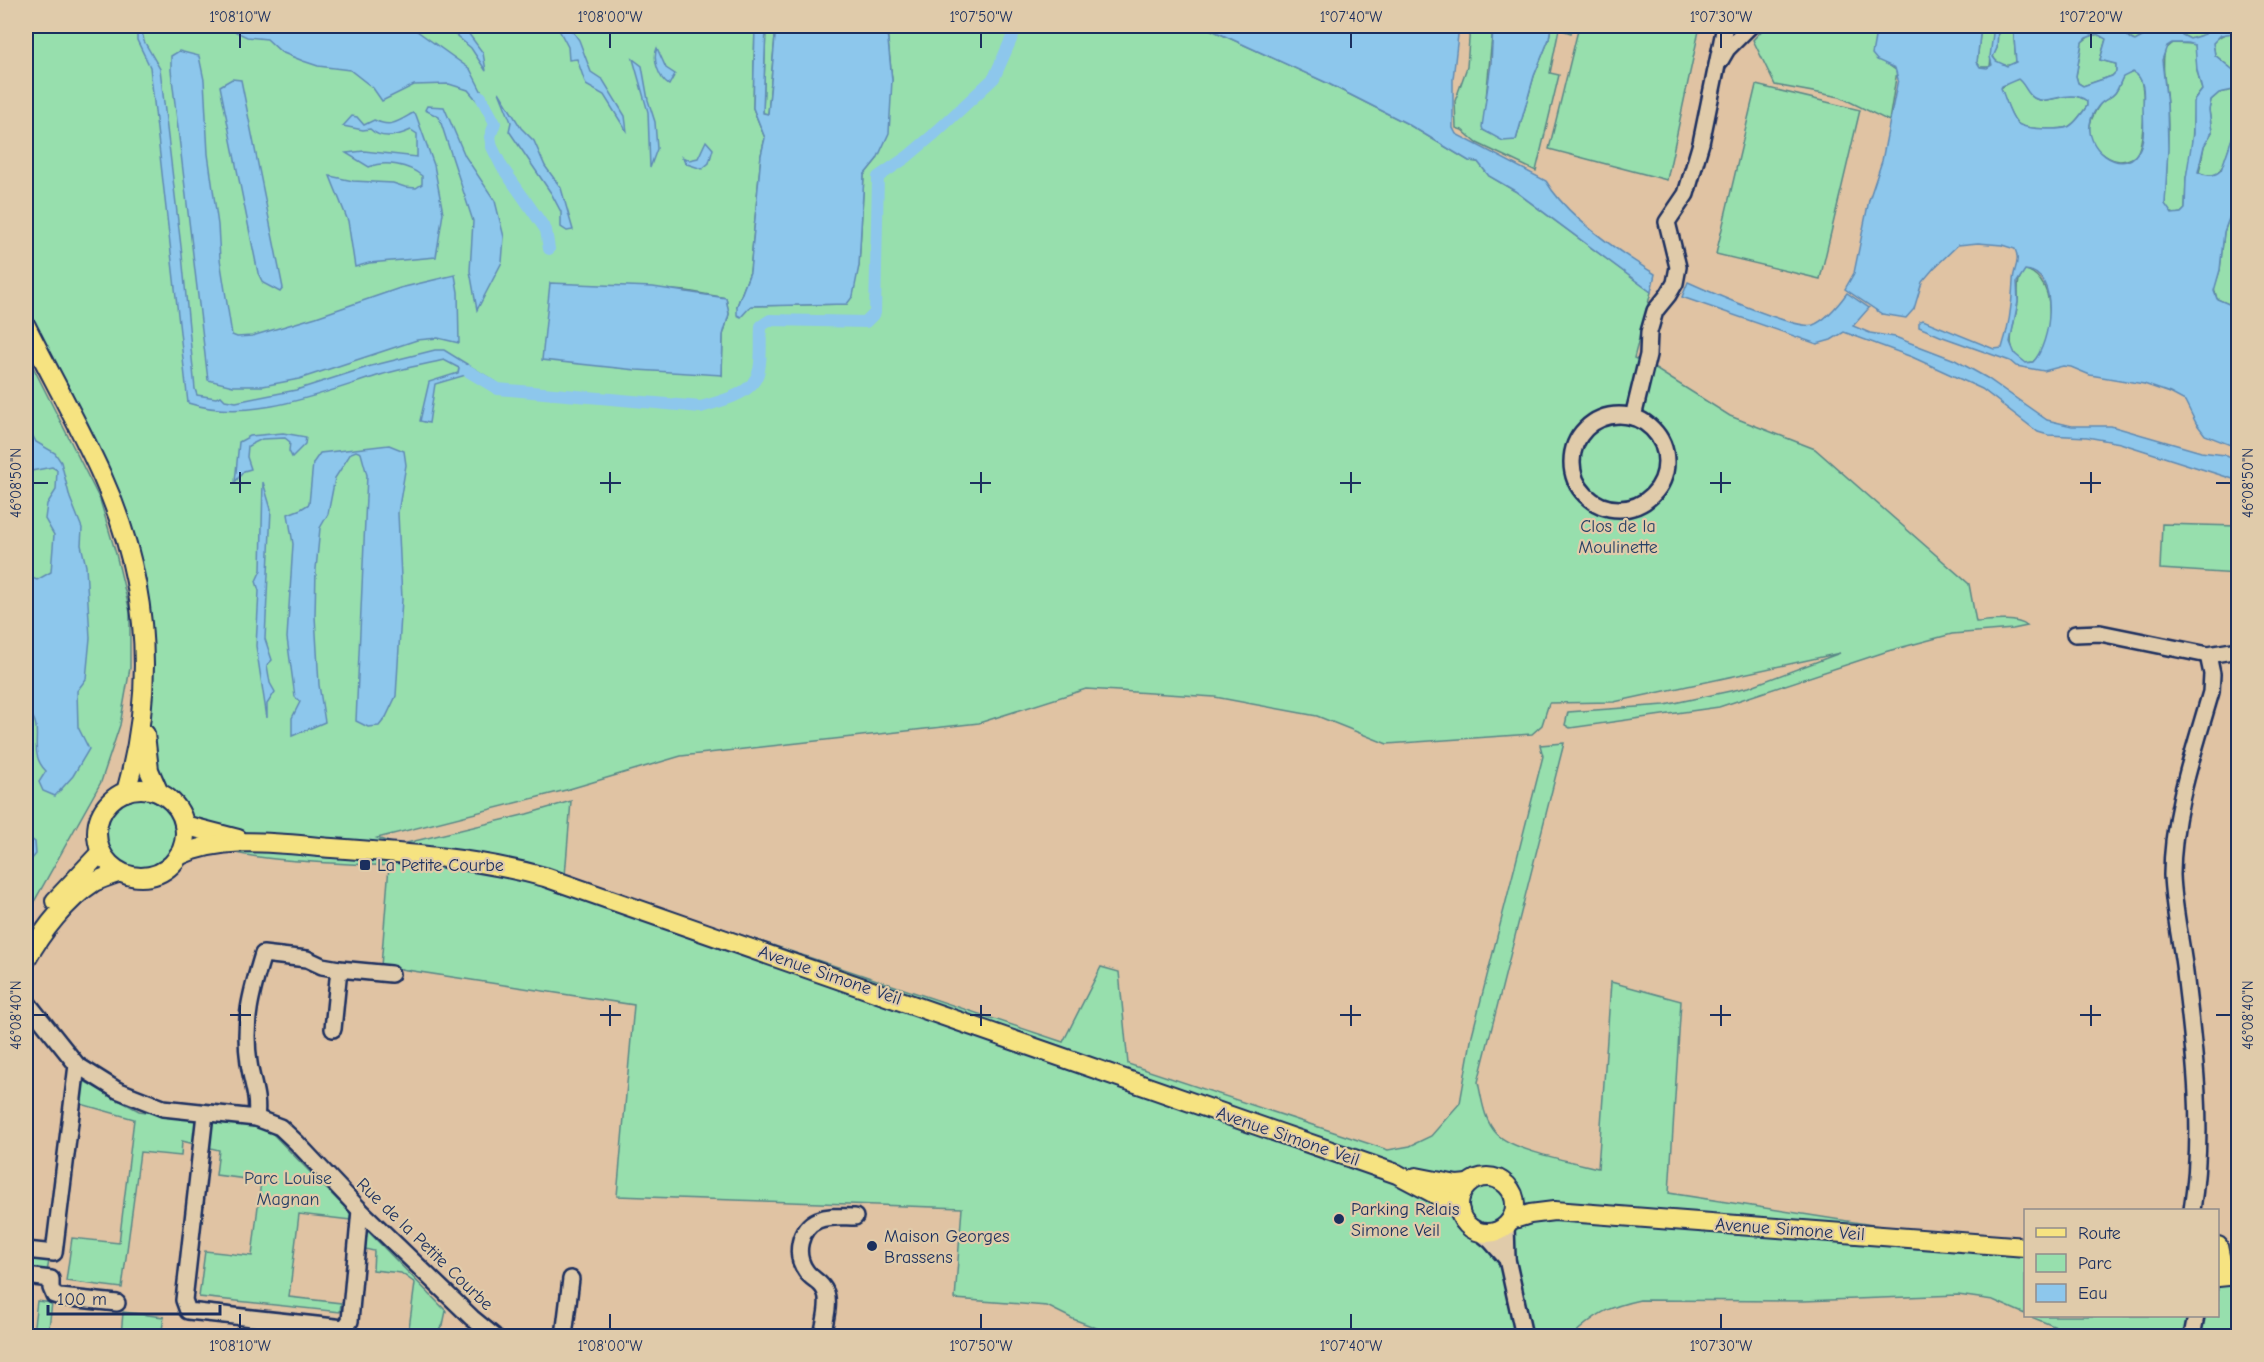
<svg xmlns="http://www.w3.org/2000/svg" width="2264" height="1362" viewBox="0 0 2264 1362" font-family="'Comic Neue',sans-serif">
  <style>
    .green { fill: #97dfad; stroke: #598786; stroke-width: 1.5; fill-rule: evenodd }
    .water { fill: #8dc7ec; stroke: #5f8ab3; stroke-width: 1.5; fill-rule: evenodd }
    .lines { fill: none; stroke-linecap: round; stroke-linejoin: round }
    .canal { stroke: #8dc7ec; stroke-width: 12 }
    .minor-casing { stroke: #1b2f5e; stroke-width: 20 }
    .major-casing { stroke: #1b2f5e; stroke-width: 22 }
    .minor { stroke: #e0cbaa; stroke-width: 15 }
    .major { stroke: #f6e381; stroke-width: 18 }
    .ticks { fill: none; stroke: #1b2f5e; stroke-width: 2 }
    .poi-dot { fill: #1b2f5e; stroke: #e0cbaa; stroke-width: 2 }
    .labels { text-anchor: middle; stroke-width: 4.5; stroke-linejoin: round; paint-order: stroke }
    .park-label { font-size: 18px; fill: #274166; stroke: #e0cbaa }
    .poi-label { font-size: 18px; fill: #1b2f5e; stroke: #e0cbaa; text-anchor: start }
    .street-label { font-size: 18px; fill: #1b2f5e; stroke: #e0cbaa }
    .neatline { fill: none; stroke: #1b2f5e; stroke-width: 2 }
    .ticks-label { font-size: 15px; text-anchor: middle; fill: #1b2f5e }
  </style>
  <rect width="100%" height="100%" fill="#e0c3a3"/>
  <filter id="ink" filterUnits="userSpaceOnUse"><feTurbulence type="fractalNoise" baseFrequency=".0167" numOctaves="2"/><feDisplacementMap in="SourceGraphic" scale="12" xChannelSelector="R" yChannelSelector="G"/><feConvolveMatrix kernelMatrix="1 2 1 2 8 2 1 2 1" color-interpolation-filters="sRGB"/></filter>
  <g filter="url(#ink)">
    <!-- green -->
    <g class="green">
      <path d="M26 26H755L753 108 765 138 761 155 750 272 737 306 847 304 859 266 864 175 877 159 892 80 887 31 819 26H1203L1325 82 1406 123 1469 161 1478 162 1489 176 1515 191 1651 292 1634 358 1646 363 1730 416 1815 449 1969 584 1976 622C1991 621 2015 617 2027 626L2013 629 1952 634 1888 651 1719 707 1570 728 1565 725 1568 712 1665 705 1749 687 1840 653 1614 702 1549 703 1542 725 1532 734 1387 744 1317 716 1215 697 1086 689 979 723 681 756 566 790 377 838 398 845 527 814 571 801 565 876 1063 1042 1101 967 1119 972 1128 1064 1388 1150 1410 1146 1431 1136 1460 1103 1472 1035 1543 756 1540 745 1564 743 1478 1082C1482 1100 1484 1121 1497 1134 1513 1151 1574 1162 1598 1168L1611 982 1681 1001 1669 1193 2025 1249V1314L1993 1300 1958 1295 1804 1301 1640 1300C1607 1307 1596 1314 1572 1336H1154L1099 1329 1073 1319 1047 1306 955 1299 962 1208 617 1196 634 1005 381 966 389 866C331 862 252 864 199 842 189 816 177 799 148 793L145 778 149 699 150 620 141 561 120 499 26 310ZM631 287 687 291 726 298 729 314 723 335 722 375Z"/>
      <path d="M766 26H776L768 114 763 113Z"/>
      <path d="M1470 26H1493L1483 130 1489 133 1516 140 1534 76 1549 39 1551 26H1573L1571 33 1559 29 1550 73 1559 75 1536 171 1477 143 1462 130 1456 128 1455 101 1467 67Z"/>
      <path d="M1579 26H1700L1667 180 1549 149Z"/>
      <path d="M1766 26H1879L1873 54 1897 71 1889 121 1840 97 1775 85 1753 40Z"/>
      <path d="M1981 26H1994L1990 67H1980L1977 62Z"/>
      <path d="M1998 26H2013L2016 62C2008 68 1997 65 1993 56L1997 48Z"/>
      <path d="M2125 26H2151L2146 35 2135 41C2128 38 2124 33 2125 26Z"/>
      <path d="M2178 26H2210L2205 34 2190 39 2182 35Z"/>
      <path d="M2238 26V74L2215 55 2213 43C2219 33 2230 35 2238 26Z"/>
      <path d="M2100 34 2106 39 2100 60 2116 64V72L2112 76 2083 86 2078 83 2076 76 2082 42 2090 36Z"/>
      <path d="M2172 43 2195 44 2197 56V70L2202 90 2194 100 2192 149 2186 178 2185 209 2181 213 2175 214 2169 212 2165 205C2166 171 2170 138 2167 105 2166 86 2161 67 2165 49Z"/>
      <path d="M2133 72C2137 74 2138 74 2140 78 2146 90 2145 147 2135 156 2128 161 2117 163 2109 158 2084 143 2085 125 2100 104 2104 99 2111 98 2115 93 2119 88 2120 82 2123 76Z"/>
      <path d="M2018 79C2025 84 2027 93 2034 98 2048 106 2069 88 2087 101V106C2083 112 2075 124 2068 127 2059 130 2024 130 2017 123 2009 114 2005 99 2001 88L2009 82Z"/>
      <path d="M1756 85 1860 110 1820 279 1716 254Z"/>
      <path d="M2238 89V121L2223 166 2216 175H2207L2199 173 2204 146 2212 132 2209 110 2211 100 2219 93Z"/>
      <path d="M2238 194V304L2233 306 2217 299 2214 288 2220 270 2224 232Z"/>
      <path d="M2025 270C2032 271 2036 275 2040 280 2056 300 2050 344 2033 362L2025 363C2000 350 2016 323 2018 302 2019 290 2015 281 2025 270Z"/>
      <path d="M26 353 100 500 116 554 130 612V668L120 725 101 782 26 916Z"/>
      <path d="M2162 524 2238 526V574L2160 569Z"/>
      <circle cx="142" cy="833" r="35"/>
      <path d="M82 1080 139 1111 266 1127 446 1311 443 1325 434 1336H408L415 1283 401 1273 373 1270 374 1251 365 1249 366 1241 351 1220 299 1214 289 1297 341 1303 340 1312 199 1297 205 1251 252 1256 261 1181 216 1175 219 1150 182 1141 181 1156 140 1152 122 1288 66 1281 72 1238 119 1243 134 1119 81 1104Z"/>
      <path d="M2218 1245 2234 1265 2238 1268V1336H2078L2029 1316H2218Z"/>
      <path d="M41 1255 49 1261 47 1272 38 1273V1269L26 1267V1258L40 1260Z"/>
      <path d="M37 1301 52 1303 48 1336H26V1332L33 1333Z"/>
      <path d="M123 1312 164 1317 161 1336H121Z"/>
    </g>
    <!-- water -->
    <g class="water">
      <path d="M137 26H141L144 41 160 69 182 255 195 389 197 395 216 398 221 396 225 400 236 402 296 390 371 366 435 350H444L496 382 469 374 435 384 429 423 420 421 429 382 458 373 459 368 444 360C422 365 399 369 377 376 319 394 249 423 188 403L150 67 137 40Z"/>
      <path d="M231 26H410L470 69 492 112 479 103 468 90 449 84 414 85 382 101 373 88 350 70 318 66 303 61 281 52 267 39 247 37 236 32Z"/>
      <path d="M445 26H463L483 53 486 71 471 48Z"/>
      <path d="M557 26H569L579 40 591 72 603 80 625 116 627 132 604 95 586 85 577 59 569 60 568 47Z"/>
      <path d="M755 26H766L763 113 768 114 776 26H819L887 31 892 80 889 133 877 159 864 175 859 266 853 296 847 304 751 306 741 317 737 315V306L750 272 761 155 765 138 753 108Z"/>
      <path d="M1203 26H1459L1453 79V128L1456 134 1546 181C1567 217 1619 252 1655 274L1651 292 1515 191 1489 176 1478 162 1469 161 1406 123 1325 82Z"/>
      <path d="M1493 26H1551L1549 39 1534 76 1516 140 1503 141 1483 130 1482 127 1491 64Z"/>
      <path d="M1877 26H1981L1977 62 1980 67 1987 68 1992 65 1990 57 1994 26H1998L1997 48 1993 57 1996 61 2007 66 2016 62 2013 26H2125C2124 33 2128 39 2135 41L2146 35 2151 26H2178L2182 35 2190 39 2205 34 2210 26H2238L2233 33 2221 35 2213 43 2215 55 2238 74V89L2219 93 2211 100 2209 110 2212 132 2204 146 2198 172C2205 176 2215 177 2221 170L2238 121V194L2224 232 2220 270 2214 291 2217 299 2233 306 2238 304V448L2205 435 2196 423 2185 401 2170 393 2144 384 2090 375 2071 367 2063 366 2044 371 2016 366 2010 361 1940 336 1919 327V321L1923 320 1994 349 2002 348C2009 327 2012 304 2013 282 2013 269 2021 262 2015 249L2002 245 1978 243 1958 245 1934 268 1922 282 1914 309 1906 318 1882 314 1845 289 1854 273 1869 200 1882 161 1898 79 1895 68 1877 60 1872 54ZM2097 34 2106 39 2100 60 2116 64V72L2112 76 2083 86 2078 83 2076 76 2082 42 2086 38ZM2187 43 2195 45 2197 70 2202 90 2193 102V134L2186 178 2185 209 2181 213 2172 214 2165 204 2168 148 2167 105 2162 60 2167 46 2172 43ZM2133 72C2145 78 2144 94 2143 106 2143 119 2146 140 2138 152 2122 178 2082 147 2091 120 2092 114 2099 104 2104 101 2108 98 2112 97 2115 93 2119 88 2120 82 2123 77ZM2018 79C2025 84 2026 93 2034 98 2047 106 2069 88 2087 101V106C2083 112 2075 124 2068 127 2060 130 2024 130 2017 123 2009 114 2006 99 2001 88L2002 86ZM2025 270C2061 272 2051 344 2033 362L2026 363 2015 354 2010 342 2018 302 2017 282Z"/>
      <path d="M657 48 666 68 675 74 669 85C659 79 652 59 657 48Z"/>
      <path d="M179 51 199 56 204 80 208 154 218 225 220 259 232 335 237 337 252 336 316 317 400 288 455 275 458 292 459 343 438 338 417 340 299 379 263 386H233L208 380 171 70V56Z"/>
      <path d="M633 59 642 66 648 100 655 122 657 149 650 168 648 112Z"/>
      <path d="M232 79 241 80 283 288 280 292 263 283 258 273 220 86Z"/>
      <path d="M499 92 521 128 534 141 545 166 561 188 573 230 567 231 561 227V212L551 193 509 131 511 122Z"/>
      <path d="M427 106 444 107 465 156 495 201 504 237 502 262 477 310 470 271 473 221 439 117 425 110Z"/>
      <path d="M413 113 416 115 434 165 443 213 436 257 369 263 355 267 348 221 330 176 353 181 393 183 405 187 416 188 422 184V176C409 165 385 160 369 167L346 153 364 151 417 157V134L411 130C398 136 381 140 370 129L363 130 343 126 352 116 357 117 364 125 374 120C391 128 397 122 413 113Z"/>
      <path d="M706 141 713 149 709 163 702 169 687 164 682 157 689 160 698 158Z"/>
      <path d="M1688 282C1708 291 1796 330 1813 325 1826 320 1839 304 1847 293L1869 308 1853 326 1870 333 1895 337 1955 360 1987 378 2047 420 2072 426H2111L2201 452 2225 455 2238 462V475L2235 474 2233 479 2120 443 2087 437 2048 435 2038 432 1982 389 1912 357 1844 332 1831 340 1817 344 1682 297Z"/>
      <path d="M550 283 653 287 726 298 729 314 723 335 722 375 636 370 542 360Z"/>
      <path d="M26 423 36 442 55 453 61 462 70 498 82 528 81 545 86 566 90 638 86 679 77 691 78 727 89 749 73 776 55 796 43 791 39 782 46 771C25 750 48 728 26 709V641L27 637 26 571 29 577 37 580 51 572 54 535 45 519 47 504 56 490 57 470 52 467 26 472Z"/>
      <path d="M283 433 306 437 305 444 292 457 289 451 290 442 285 438 262 439 248 446 247 457 251 469 244 471 235 482 239 442 250 436Z"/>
      <path d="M389 445 404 451 406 465 398 513 402 599 396 696 386 717 379 726 368 727 356 721 367 475 361 453 356 451 351 453 335 478 328 514 320 528 316 569 315 616 319 685 325 722 292 736V718L300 702 295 697 287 638 293 544 288 514 301 509 309 504 313 463 320 453Z"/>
      <path d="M263 482 271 509 265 639 272 660 267 665 270 683 275 692 267 704V718L256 646 259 591 256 581 261 570Z"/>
      <path d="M26 803 28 837 35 842 36 854 26 866Z"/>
    </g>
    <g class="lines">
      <!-- canal -->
      <g class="canal">
        <path d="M481 97 495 123 490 137 492 147 502 167 546 230 549 249"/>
        <path d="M468 371 498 389 701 407C721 401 754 395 759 370 762 356 760 340 761 326L770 320 866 322 875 313 878 177 907 157 933 135 994 78 1017 26"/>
      </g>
      <!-- minor casing -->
      <g class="minor-casing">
        <g id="minor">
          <path d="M1720 61 1727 49 1750 26"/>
          <circle cx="1619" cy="462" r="47"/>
          <path d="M1633 417 1648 355 1649 332 1655 311 1668 295 1675 283 1678 267 1667 222 1686 194 1701 143 1725 26"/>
          <path d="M2075 634 2100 633 2208 655 2238 650"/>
          <path d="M26 1001 77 1065 117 1090 163 1108 256 1118 280 1127 297 1143 360 1210 472 1318 494 1336"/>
          <path d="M333 1029 339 969"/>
          <path d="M205 1114 184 1300 188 1311 344 1328 350 1321 360 1210"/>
          <path d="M256 1118C259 1096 252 1084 249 1063 243 1022 251 993 263 954L307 959 322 966 339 969 391 974"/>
          <path d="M2192 1210C2205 1130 2194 1046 2184 965 2180 936 2173 904 2172 875 2172 813 2194 751 2211 692L2212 674 2208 655"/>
          <path d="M1506 1225 1507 1259 1524 1336"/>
          <path d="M1480 1232 1491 1241 1507 1259"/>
          <path d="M26 1250 54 1253 77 1065"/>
          <path d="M26 1276 51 1279V1288L54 1295 60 1297 117 1303"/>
          <path d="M564 1336 571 1279"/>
          <path d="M822 1336C824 1324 831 1302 825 1291 822 1282 811 1279 806 1271 794 1255 799 1228 818 1220 830 1215 843 1217 855 1217"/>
          <path d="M2192 1336 2196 1316"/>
        </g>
      </g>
      <!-- major casing -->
      <g class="major-casing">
        <g id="major">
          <path d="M26 326C51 376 79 425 102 476 148 578 156 685 126 792"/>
          <path d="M145 734 149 770 159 793"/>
          <circle cx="141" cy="833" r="44"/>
          <path d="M184 825 238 839"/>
          <path d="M178 856C226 834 282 844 332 848 404 853 475 858 545 877L1397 1174 1452 1203 1460 1211"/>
          <path d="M55 901 101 852"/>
          <path d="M26 960C42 932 66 900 94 882 102 878 112 875 120 872"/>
          <circle cx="1487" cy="1205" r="28"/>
          <path d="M1416 1177 1457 1185 1468 1184"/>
          <path d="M1511 1220 1530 1214 1554 1211 2026 1247"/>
          <path d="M2218 1246 2221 1261 2218 1274"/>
          <path d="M2218 1277 2238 1275"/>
        </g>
      </g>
      <!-- minor -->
      <use href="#minor" class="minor"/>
      <!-- major -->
      <use href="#major" class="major"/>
    </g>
  </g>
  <!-- ticks -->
  <path class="ticks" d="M240 33V48M610 33V48M981 33V48M1351 33V48M1721 33V48M2091 33V48M240 472V493M610 472V493M981 472V493M1351 472V493M1721 472V493M2091 472V493M33 483H48M230 483H251M600 483H621M970 483H991M1340 483H1361M1710 483H1731M2080 483H2101M2216 483H2231M240 1005V1026M610 1005V1026M981 1005V1026M1351 1005V1026M1721 1005V1026M2091 1005V1026M33 1015H48M230 1015H251M600 1015H621M970 1015H991M1340 1015H1361M1710 1015H1731M2080 1015H2101M2216 1015H2231M240 1314V1329M610 1314V1329M981 1314V1329M1351 1314V1329M1721 1314V1329"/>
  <!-- markers -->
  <g class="poi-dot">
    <rect x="359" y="859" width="12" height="12" rx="3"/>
    <circle cx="1339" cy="1219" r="6"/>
    <circle cx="872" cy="1246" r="6"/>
  </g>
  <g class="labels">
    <!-- park labels -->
    <g class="park-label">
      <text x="1618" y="532">Clos de la<tspan x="1618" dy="21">Moulinette</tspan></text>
      <text x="288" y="1184">Parc Louise<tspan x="288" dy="21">Magnan</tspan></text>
    </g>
    <!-- poi labels -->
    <g class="poi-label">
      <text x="377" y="871">La Petite Courbe</text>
      <text x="1351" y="1215">Parking Relais<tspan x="1351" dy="21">Simone Veil</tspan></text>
      <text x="884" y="1242">Maison Georges<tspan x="884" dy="21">Brassens</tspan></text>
    </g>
    <!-- street labels -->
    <g class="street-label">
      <text transform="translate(830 975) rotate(19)" y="6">Avenue Simone Veil</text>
      <text transform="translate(1288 1136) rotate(19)" y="6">Avenue Simone Veil</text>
      <text transform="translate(1790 1229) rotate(4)" y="6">Avenue Simone Veil</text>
      <text transform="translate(425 1244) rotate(44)" y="6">Rue de la Petite Courbe</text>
    </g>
  </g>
  <!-- margin -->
  <rect width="2264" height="1362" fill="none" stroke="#e0cbaa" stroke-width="66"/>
  <!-- legend -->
  <rect x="2024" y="1209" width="195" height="108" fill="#e0cbaa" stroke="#918d8c" stroke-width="1.5"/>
  <rect x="2036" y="1228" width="30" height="9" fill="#f6e381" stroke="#918d8c" stroke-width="1.5"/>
  <text x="2078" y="1239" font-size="18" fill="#1b2f5e">Route</text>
  <rect x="2036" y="1254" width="30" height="18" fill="#97dfad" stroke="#918d8c" stroke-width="1.5"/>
  <text x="2078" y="1269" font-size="18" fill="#1b2f5e">Parc</text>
  <rect x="2036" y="1284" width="30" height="18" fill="#8dc7ec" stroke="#918d8c" stroke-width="1.5"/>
  <text x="2078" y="1299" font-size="18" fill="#1b2f5e">Eau</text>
  <!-- scale -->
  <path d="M48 1305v9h172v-9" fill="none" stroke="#1b2f5e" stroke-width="3"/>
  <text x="57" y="1305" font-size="18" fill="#1b2f5e" stroke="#e0cbaa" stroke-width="4.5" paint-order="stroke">100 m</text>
  <rect x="33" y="33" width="2198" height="1296" class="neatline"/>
  <g class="ticks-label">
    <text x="240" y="22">1°08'10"W</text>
    <text x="610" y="22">1°08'00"W</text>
    <text x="981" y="22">1°07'50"W</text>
    <text x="1351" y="22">1°07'40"W</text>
    <text x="1721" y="22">1°07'30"W</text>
    <text x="2091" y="22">1°07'20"W</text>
    <text transform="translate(16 483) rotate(-90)" y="5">46°08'50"N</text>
    <text transform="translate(2248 483) rotate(-90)" y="5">46°08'50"N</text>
    <text transform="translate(16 1015) rotate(-90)" y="5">46°08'40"N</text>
    <text transform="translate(2248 1015) rotate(-90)" y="5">46°08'40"N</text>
    <text x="240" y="1351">1°08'10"W</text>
    <text x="610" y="1351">1°08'00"W</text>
    <text x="981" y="1351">1°07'50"W</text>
    <text x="1351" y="1351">1°07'40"W</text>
    <text x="1721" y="1351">1°07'30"W</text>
  </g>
</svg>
